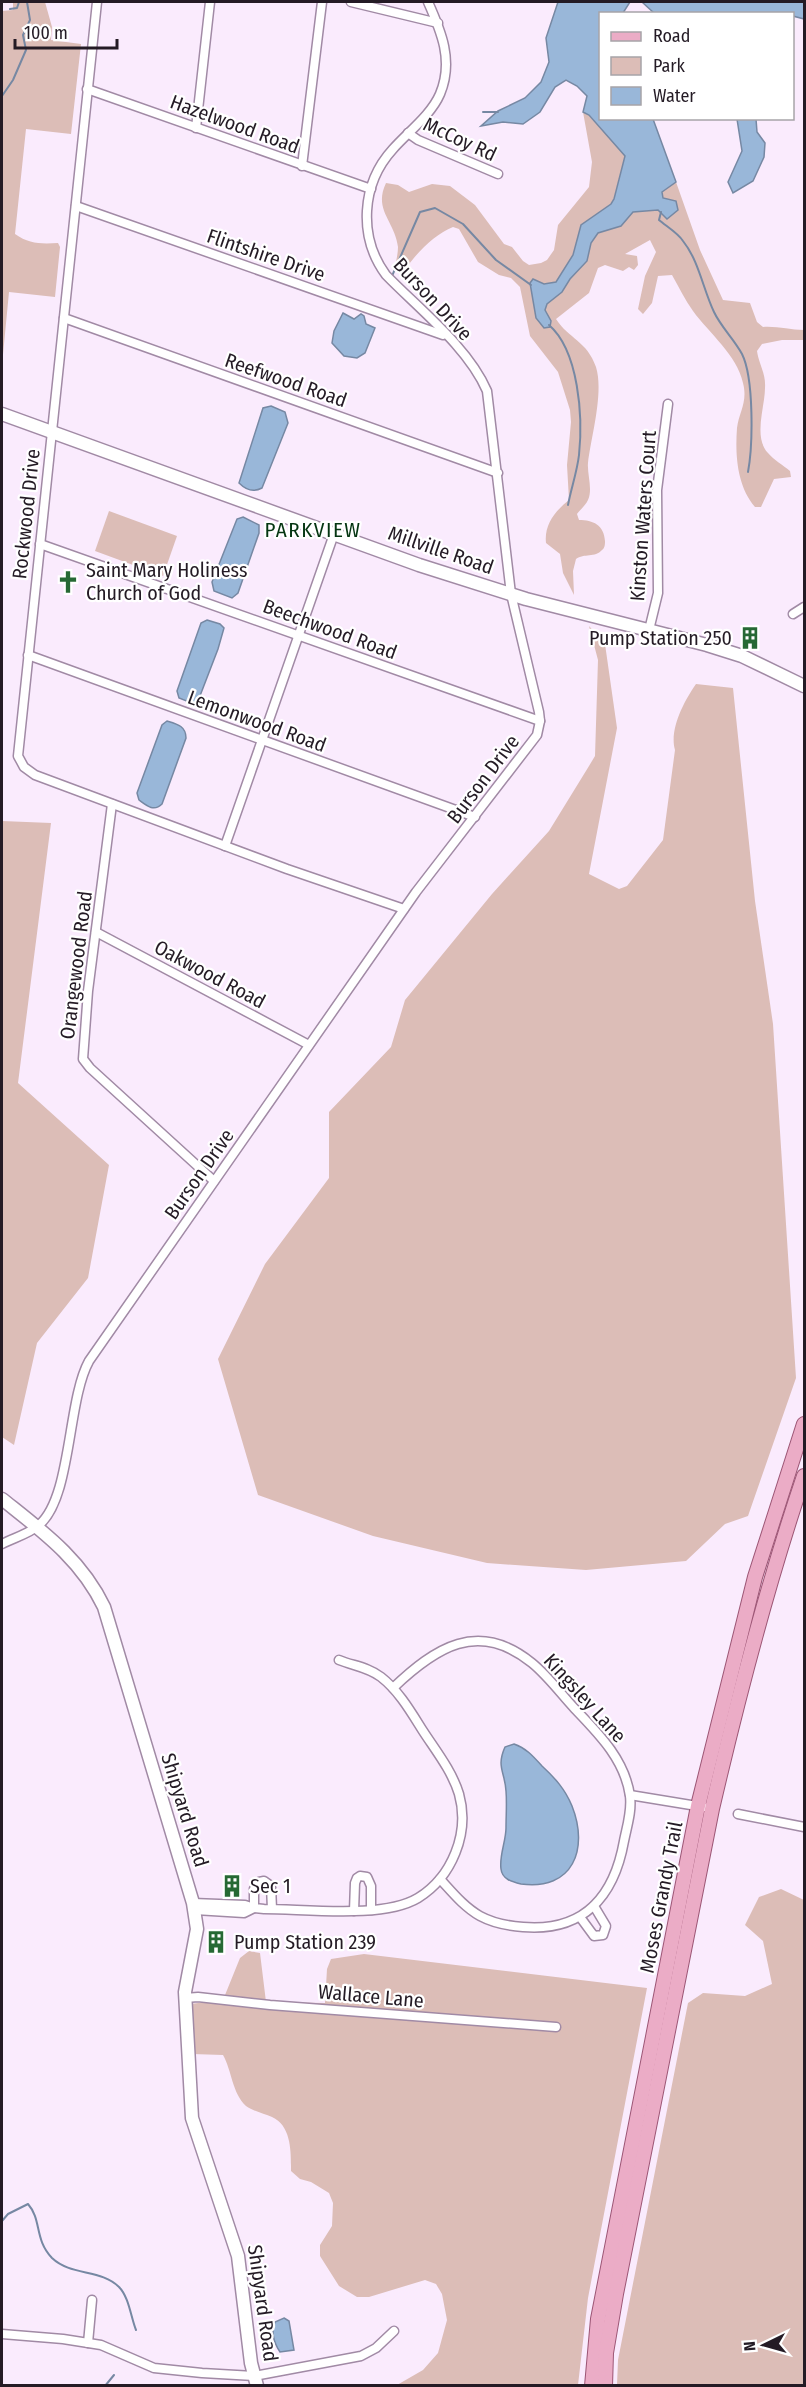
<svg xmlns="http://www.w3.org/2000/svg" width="806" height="2387" viewBox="0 0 806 2387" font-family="'Fira Sans Condensed',sans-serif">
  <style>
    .green { fill: #dcbdb7 }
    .water { fill: #99b7d9; stroke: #7688a3; stroke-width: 1.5 }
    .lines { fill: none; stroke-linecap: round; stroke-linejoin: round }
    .stream { stroke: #7688a3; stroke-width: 2 }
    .street-casing { stroke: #a18aa5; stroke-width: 11 }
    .secondary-casing { stroke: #a18aa5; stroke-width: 15 }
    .primary-casing { stroke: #9c5675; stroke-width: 16 }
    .street { stroke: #fff; stroke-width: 8 }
    .secondary { stroke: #fff; stroke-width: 12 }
    .primary { stroke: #ebacc6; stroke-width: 14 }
    .labels { text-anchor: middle; stroke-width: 4.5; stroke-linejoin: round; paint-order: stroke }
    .street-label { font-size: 20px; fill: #241b25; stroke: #fff }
    .poi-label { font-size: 20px; fill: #241b25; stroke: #fff; text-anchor: start }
    .neighbourhood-label { font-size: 21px; letter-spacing: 1.5px; fill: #053612; stroke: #fff }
  </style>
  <rect width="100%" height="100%" fill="#faebfd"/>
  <!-- green -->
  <g class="green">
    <path d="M13 2H45L52 27 51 40 81 44 71 134 26 129 15 234C29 244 41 244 58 243L60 247 55 297 9 292 2 365V11L13 10Z"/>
    <path d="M583 112 589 114 625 156 614 198 611 204 581 225 573 255 556 282 544 284 530 283 551 321 545 310 547 304 562 292 570 279 587 261 591 243 598 233 621 226 633 212 658 210 663 199 662 192 676 182 700 250 723 300 750 303 757 322 763 327C777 326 790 330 804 330V340H782L762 344 757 351C759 365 766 373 765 388 765 407 753 437 768 453 774 460 783 465 790 471L791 477 774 479 761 507H755C737 486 735 455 737 428 739 412 748 402 743 383 737 355 709 333 693 311 685 300 679 287 672 275L658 276 652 303 643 314 638 309 645 276 656 252 650 240 625 254 637 256 638 265 634 270 629 267 623 271 605 265 598 268 589 293 556 319C569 339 587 341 596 367 604 393 591 437 588 463 587 474 593 489 588 500 586 505 580 510 577 514L579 520C593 520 604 525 605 541 605 544 605 548 602 550 595 558 584 553 576 559L573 571 574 595 563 573 560 554 546 543C544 525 555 511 569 500L567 465 571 422 570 410 558 372 530 336 520 287 511 278 499 275 478 262 459 229 453 227C435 234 416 253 405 270L399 271 395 267C396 261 398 254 398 247 395 221 373 210 386 183L398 185 409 192 432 184 450 186 475 205 504 244 512 247 523 261 529 265 541 263 547 260 554 250 558 225 589 187 592 162Z"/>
    <path d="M109 511 177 536 163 576 95 551Z"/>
    <path d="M589 626 605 644 617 728 589 874 619 889 627 886 663 840 675 750C669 730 684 701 696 684L733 688 755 901 773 1024 796 1378 748 1516 725 1524 686 1561 586 1570 487 1563 373 1536 258 1495 218 1359 265 1264 329 1178V1112L391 1047 405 1000 492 894 549 831 589 766 595 756 598 660Z"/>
    <path d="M2 821 51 823 18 1083 109 1165 88 1278 37 1343 14 1445 2 1437Z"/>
    <path d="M781 1889 804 1900V2385H617L618 2360 688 2003 703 1993 745 1996 772 1984 763 1941 745 1925 759 1897Z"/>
    <path d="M249 1951 260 1953 266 2002 325 2003 327 1969 331 1959 364 1954 647 1988 588 2298 578 2385H397L423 2370 438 2353 447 2320 442 2294 436 2284 425 2280 369 2297H357L339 2286 320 2256V2245L332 2226 333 2203 329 2193 311 2182 300 2179 291 2171C291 2153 292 2126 272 2117 264 2114 253 2111 246 2106 232 2093 232 2071 223 2055L192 2054 190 2004 223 2000 240 1958Z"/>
  </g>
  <!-- water -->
  <g class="water">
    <path d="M558 2H630L623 13 600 14V118L653 119 676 182 662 192 663 198 676 201 678 210 667 219 658 210 633 212 621 226 598 233 591 243 587 261 570 279 562 292 547 304 545 310 551 321 550 327 544 328 536 318 530 283 533 279 544 284 556 282 573 255 581 225 611 204 614 199 625 156 589 115 583 112 587 96 577 86 566 80 555 87 540 112 523 124 503 122 481 126 498 111 525 98 541 82 549 62 546 38Z"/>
    <path d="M642 2H804V19L793 16 792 14 654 13Z"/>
    <path d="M737 119H756L757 132 765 143 764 157 753 181 733 193 728 182 742 151Z"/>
    <path d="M343 313 354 319 361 314 364 316 366 324 375 328 365 353 357 358 344 356 332 343 334 331Z"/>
    <path d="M271 406 285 412 288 423 262 488C253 493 246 490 239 483L263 408Z"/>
    <path d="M243 517 259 525V533L238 593 232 598 214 591 212 582 237 519Z"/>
    <path d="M207 620 220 624 224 628 218 649 198 701 194 704 179 698 177 691 201 623Z"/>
    <path d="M167 721C177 724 186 726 186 738L162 804C154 812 147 806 139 800L137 793 162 725Z"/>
    <path d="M514 1744C526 1748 533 1756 542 1766 555 1778 565 1789 572 1806 589 1849 573 1891 521 1884 512 1882 502 1879 501 1869 499 1856 506 1841 506 1828 506 1816 507 1803 506 1791 505 1772 496 1767 505 1747Z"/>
    <path d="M284 2318 289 2321 294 2350 280 2352C274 2343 271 2332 275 2322Z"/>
  </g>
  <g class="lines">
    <!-- stream -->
    <g class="stream">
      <path d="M10 9 17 8 19 2"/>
      <path d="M2 96 13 80 26 50 23 35 30 20 27 2"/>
      <path d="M483 112H498"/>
      <path d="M661 212 659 220C666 226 678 233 683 241 699 261 703 289 714 312 721 327 734 339 742 354 754 378 753 445 748 472"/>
      <path d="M392 276 420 212 435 208 463 224 496 260 531 285"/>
      <path d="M549 325C579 351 583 417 579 455 577 472 571 489 568 505"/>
      <path d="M2 1935V1963"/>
      <path d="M2 2221 8 2214 28 2204C42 2220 34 2239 52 2258 71 2276 101 2269 119 2287 129 2297 131 2318 136 2330"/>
      <path d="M105 2386 114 2375"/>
    </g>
    <!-- street casing -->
    <g class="street-casing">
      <g id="street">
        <path d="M97 2 18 756 24 767 35 775 287 869 404 909"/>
        <path d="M351 2 438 23"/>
        <path d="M87 89 371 189"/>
        <path d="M196 128 210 2"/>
        <path d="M408 133 418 140 498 174"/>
        <path d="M302 166 322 2"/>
        <path d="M76 206 443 335"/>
        <path d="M64 318 498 473"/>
        <path d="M40 544 540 721"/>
        <path d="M793 614 804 607"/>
        <path d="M649 630 658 593 657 490 668 404"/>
        <path d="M28 655 475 817"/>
        <path d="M112 804 88 991 83 1059 90 1068 214 1181"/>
        <path d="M225 846 334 534"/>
        <path d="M96 932 309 1045"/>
        <path d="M2 1544C13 1538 29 1534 39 1525 72 1497 67 1401 89 1361L416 892 537 735 540 721 539 712 511 594 487 391C468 347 419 309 386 275 358 237 361 184 393 149 408 132 431 115 440 94 454 61 441 31 428 2"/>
        <path d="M393 1688C435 1648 478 1619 532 1663 548 1676 561 1694 575 1709 599 1734 625 1760 630 1796 632 1811 627 1826 624 1841 614 1897 583 1932 523 1927 509 1926 493 1923 480 1916 464 1907 452 1892 440 1879"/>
        <path d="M630 1795 703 1807"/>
        <path d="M738 1814 804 1827"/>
        <path d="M193 1903 245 1905 254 1908 244 1913 195 1910"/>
        <path d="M272 1909 271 1886 264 1881 259 1882 254 1889V1908L264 1909C306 1909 383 1919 418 1898 452 1877 470 1833 459 1794 452 1771 436 1751 423 1731 411 1712 399 1691 381 1677 368 1667 354 1666 339 1660"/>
        <path d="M354 1911 355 1883 357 1878 360 1876 367 1877 371 1886V1910"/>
        <path d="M580 1917 594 1936 603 1935 606 1926 594 1906"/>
        <path d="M185 1998 198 1997 270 2005 556 2027"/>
        <path d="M2 2334 63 2339 101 2345 154 2368 202 2373 254 2376 361 2356 376 2348 394 2331"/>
        <path d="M88 2343 92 2300"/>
      </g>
    </g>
    <!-- secondary casing -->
    <g class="secondary-casing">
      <g id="secondary">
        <path d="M2 414 419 565 526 599 707 645 742 656 804 686"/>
        <path d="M2 1499C42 1531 81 1559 104 1607L193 1903 197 1929 185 1992 192 2118 238 2256 251 2363 257 2386"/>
      </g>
    </g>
    <!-- primary casing -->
    <g class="primary-casing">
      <g id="primary">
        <path d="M592 2386 598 2319 698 1806 755 1577 804 1424"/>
        <path d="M605 2386 606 2353 616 2294 712 1809C738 1697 767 1585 804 1476"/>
      </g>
    </g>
    <!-- street -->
    <use href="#street" class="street"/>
    <!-- secondary -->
    <use href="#secondary" class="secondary"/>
    <!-- primary -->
    <use href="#primary" class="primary"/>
  </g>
  <!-- icons -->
  <defs>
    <g id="church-bare" transform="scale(1.8)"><path d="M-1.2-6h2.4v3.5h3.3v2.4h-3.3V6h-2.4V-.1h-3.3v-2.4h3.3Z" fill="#266934" stroke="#fff" stroke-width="2.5" paint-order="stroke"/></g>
    <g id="building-bare" transform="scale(1.8)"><path d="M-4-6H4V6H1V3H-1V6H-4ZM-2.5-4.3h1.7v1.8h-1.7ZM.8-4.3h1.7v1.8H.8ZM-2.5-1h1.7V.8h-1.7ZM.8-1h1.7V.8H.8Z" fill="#266934" stroke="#fff" stroke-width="2.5" paint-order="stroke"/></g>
  </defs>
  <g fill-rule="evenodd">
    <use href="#church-bare" x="68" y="582"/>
    <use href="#building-bare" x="750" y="638"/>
    <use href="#building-bare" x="232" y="1886"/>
    <use href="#building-bare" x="216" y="1942"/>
  </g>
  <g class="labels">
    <!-- street labels -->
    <g class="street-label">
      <text transform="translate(235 124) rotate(20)" y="7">Hazelwood Road</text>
      <text transform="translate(460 139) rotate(25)" y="7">McCoy Rd</text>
      <text transform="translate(266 255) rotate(19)" y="7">Flintshire Drive</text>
      <text transform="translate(433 299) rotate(47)" y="7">Burson Drive</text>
      <text transform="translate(286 380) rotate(19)" y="7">Reefwood Road</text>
      <text transform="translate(26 514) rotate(-84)" y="7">Rockwood Drive</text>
      <text transform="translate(643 516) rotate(-86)" y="7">Kinston Waters Court</text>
      <text transform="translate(441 550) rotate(19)" y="7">Millville Road</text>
      <text transform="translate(330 629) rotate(20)" y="7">Beechwood Road</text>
      <text transform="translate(257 721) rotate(20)" y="7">Lemonwood Road</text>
      <text transform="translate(483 779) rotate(-53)" y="7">Burson Drive</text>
      <text transform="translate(76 965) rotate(-83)" y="7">Orangewood Road</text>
      <text transform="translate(210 974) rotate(28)" y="7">Oakwood Road</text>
      <text transform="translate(199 1174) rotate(-55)" y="7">Burson Drive</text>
      <text transform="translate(585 1698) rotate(48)" y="7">Kingsley Lane</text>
      <text transform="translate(185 1810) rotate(73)" y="7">Shipyard Road</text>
      <text transform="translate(661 1897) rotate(-79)" y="7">Moses Grandy Trail</text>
      <text transform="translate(371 1996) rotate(5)" y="7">Wallace Lane</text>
      <text transform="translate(263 2303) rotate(82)" y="7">Shipyard Road</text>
    </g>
    <!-- poi labels -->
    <g class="poi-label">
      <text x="86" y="577">Saint Mary Holiness<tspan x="86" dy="23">Church of God</tspan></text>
      <text x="732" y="645" text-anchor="end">Pump Station 250</text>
      <text x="250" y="1893">Sec 1</text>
      <text x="234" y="1949">Pump Station 239</text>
    </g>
    <!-- neighbourhood labels -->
    <g class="neighbourhood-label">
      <text x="313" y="537">PARKVIEW</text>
    </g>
  </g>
  <!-- border -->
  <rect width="806" height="2387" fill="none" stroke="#241b25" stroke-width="6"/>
  <!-- legend -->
  <rect x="599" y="12" width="195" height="108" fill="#ffffff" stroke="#a7a4a8" stroke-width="1.5"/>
  <rect x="611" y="32" width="30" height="9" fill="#ebacc6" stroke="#a7a4a8" stroke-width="1.5"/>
  <text x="653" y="42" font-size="18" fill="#241b25">Road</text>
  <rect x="611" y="57" width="30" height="18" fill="#dcbdb7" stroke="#a7a4a8" stroke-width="1.5"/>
  <text x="653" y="72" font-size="18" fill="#241b25">Park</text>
  <rect x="611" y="87" width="30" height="18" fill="#99b7d9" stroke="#a7a4a8" stroke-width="1.5"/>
  <text x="653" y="102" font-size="18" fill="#241b25">Water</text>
  <!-- north arrow -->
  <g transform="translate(764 2345) rotate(265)" stroke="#ffffff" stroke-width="4.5" paint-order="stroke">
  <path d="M0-4.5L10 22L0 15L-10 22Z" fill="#241b25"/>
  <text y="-9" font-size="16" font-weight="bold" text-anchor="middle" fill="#241b25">N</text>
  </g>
  <!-- scale -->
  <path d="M15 39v9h102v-9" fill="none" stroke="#241b25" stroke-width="3"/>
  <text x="24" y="39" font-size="18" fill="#241b25" stroke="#ffffff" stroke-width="4.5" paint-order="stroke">100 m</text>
</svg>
